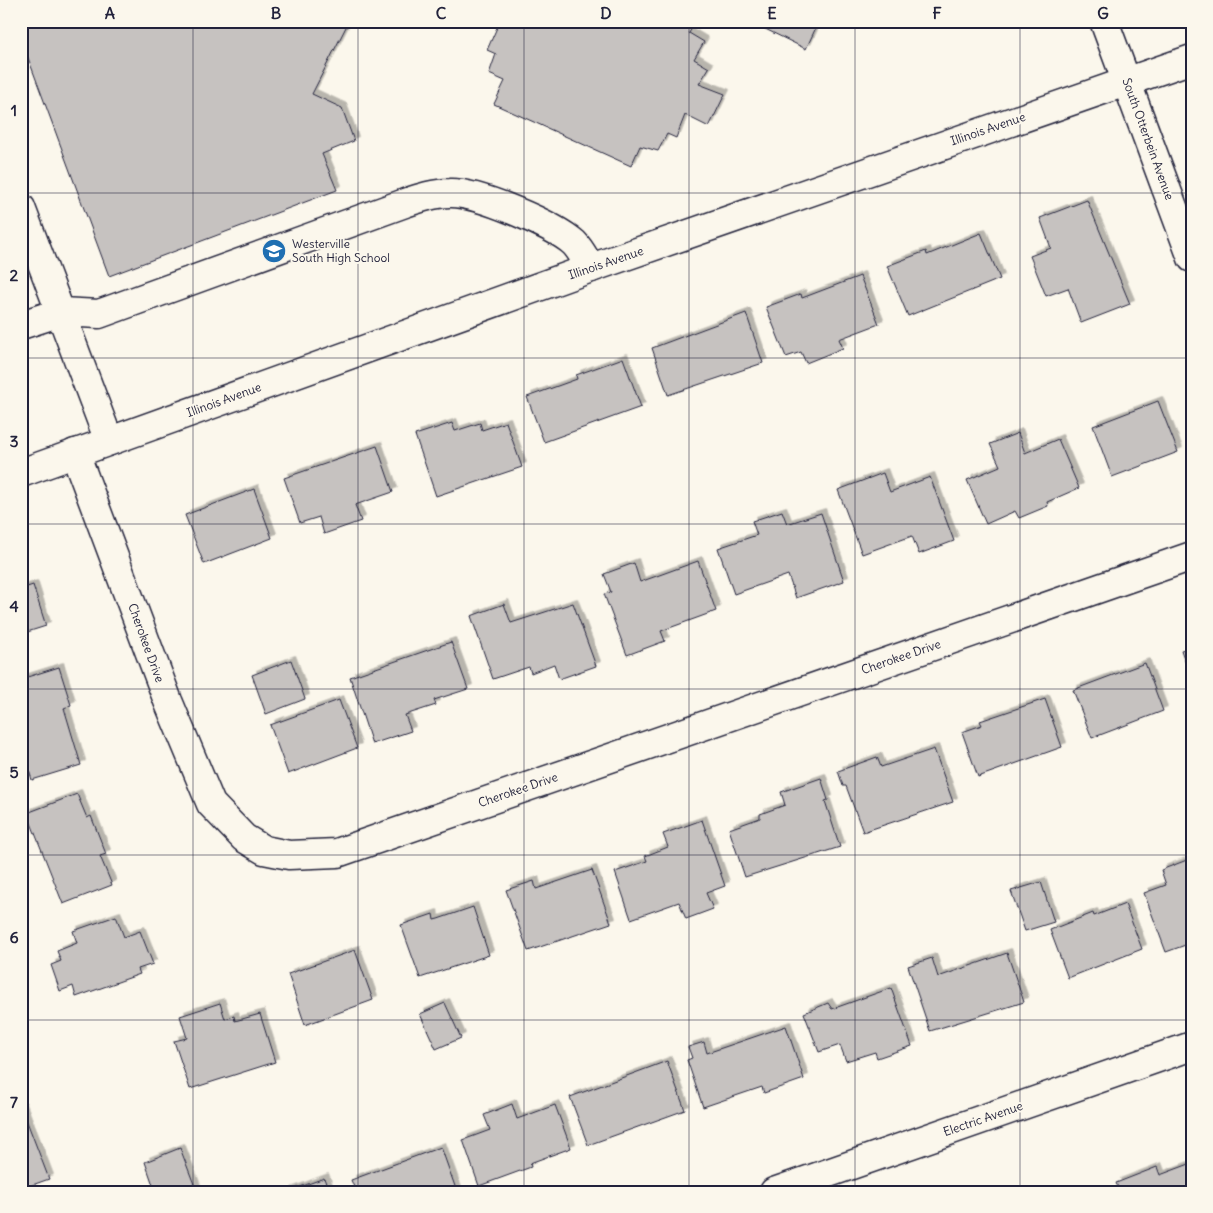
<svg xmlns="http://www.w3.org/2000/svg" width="1213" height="1213" viewBox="0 0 1213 1213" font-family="Delius,sans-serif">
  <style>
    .building { fill: #c6c2c0; stroke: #22223b; filter: url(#shadow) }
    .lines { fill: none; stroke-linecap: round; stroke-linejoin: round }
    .minor-casing { stroke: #22223b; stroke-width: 31 }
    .minor { stroke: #fbf7ec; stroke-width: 28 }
    .grid { fill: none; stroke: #22223b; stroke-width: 1; stroke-opacity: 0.55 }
    .labels { text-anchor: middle; stroke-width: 4; stroke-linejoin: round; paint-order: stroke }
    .street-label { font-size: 12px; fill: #22223b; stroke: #fbf7ec }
    .poi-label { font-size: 12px; fill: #22223b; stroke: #fbf7ec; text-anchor: start }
    .neatline { fill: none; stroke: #22223b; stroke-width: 2 }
    .grid-label { font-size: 16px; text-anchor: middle; font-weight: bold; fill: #22223b }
  </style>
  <defs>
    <filter id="shadow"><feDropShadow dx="4.5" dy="-4.5" stdDeviation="0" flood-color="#0004"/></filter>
  </defs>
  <rect width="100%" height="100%" fill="#fbf7ec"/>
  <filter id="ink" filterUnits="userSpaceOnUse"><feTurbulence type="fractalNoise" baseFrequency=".02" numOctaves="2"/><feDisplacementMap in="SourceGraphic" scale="10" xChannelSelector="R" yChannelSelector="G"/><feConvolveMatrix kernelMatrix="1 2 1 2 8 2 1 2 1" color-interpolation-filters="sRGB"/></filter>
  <g filter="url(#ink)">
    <!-- building -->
    <g class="building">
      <path d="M21 21H349L312 94 342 108 354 141 322 154 337 190 109 276 21 39Z"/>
      <path d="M498 21H696L689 33 704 42 694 59 709 68 699 84 725 94 709 127 685 115 676 138 667 134 658 151 640 146 631 166 494 104 505 81 489 74 496 54 487 50 499 23Z"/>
      <path d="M749 21H819L806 49Z"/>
      <path d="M1087 200 1130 304 1081 323 1068 288 1046 296 1030 256 1051 248 1040 218Z"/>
      <path d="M981 233 1000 279 908 316 887 266 926 251 927 255Z"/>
      <path d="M860 276 879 324 839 339 843 348 806 363 801 352 786 357 766 307 801 294 802 298Z"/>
      <path d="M746 313 763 363 668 395 652 348Z"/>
      <path d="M623 358 641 407 544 442 527 397 577 379 576 375Z"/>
      <path d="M1158 401 1178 452 1112 477 1093 426Z"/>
      <path d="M506 422 522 467 436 496 415 435 452 423 455 431 480 423 482 430Z"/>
      <path d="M1018 433 1025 453 1058 439 1079 488 1047 502 1048 506 1019 518 1015 511 986 524 967 480 1000 466 990 444Z"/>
      <path d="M377 446 393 492 355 505 361 521 324 534 319 517 300 523 284 478Z"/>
      <path d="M883 473 890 492 930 477 954 541 919 554 912 536 862 554 838 490Z"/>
      <path d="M254 489 272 538 204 564 185 515Z"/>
      <path d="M782 511 787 524 821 513 844 581 796 598 788 575 734 594 718 548 757 535 752 521Z"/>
      <path d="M698 561 716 611 661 631 665 641 627 655 604 594 611 592 604 574 634 563 640 582Z"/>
      <path d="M33 585 46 626 21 634V589Z"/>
      <path d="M573 603 596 666 559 679 554 664 531 673 529 667 493 679 471 616 504 604 511 623Z"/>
      <path d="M451 642 468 689 434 700 436 705 405 715 411 731 372 744 350 677Z"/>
      <path d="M1192 647V681L1181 650Z"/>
      <path d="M291 660 305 699 266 714 252 675Z"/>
      <path d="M1145 663 1163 711 1092 738 1073 690Z"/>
      <path d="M59 667 71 705 64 708 81 765 32 780 21 745V679Z"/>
      <path d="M1045 699 1062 747 978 777 962 732 982 725 980 721Z"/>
      <path d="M339 700 357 748 288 774 270 725Z"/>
      <path d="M934 749 953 802 863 832 846 786H843L838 771 877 757 881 767Z"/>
      <path d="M821 778 828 800 825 801 840 847 745 877 729 829 760 818V814L785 805 781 792Z"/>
      <path d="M77 794 87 818 91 816 106 854 100 856 112 885 63 904 27 813Z"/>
      <path d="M702 820 725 886 706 893 713 909 686 919 679 902 631 919 615 872 647 861 645 856 668 847 663 834Z"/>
      <path d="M1192 858V936L1189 937 1191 943 1166 952 1144 893 1166 885 1161 870Z"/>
      <path d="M592 870 611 923 528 951 506 890 534 881 536 889Z"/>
      <path d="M1041 882 1054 922 1025 931 1011 891Z"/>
      <path d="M1125 904 1142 949 1068 978 1050 930 1093 913 1094 916Z"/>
      <path d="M473 907 489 955 420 978 401 925 433 914 434 920 438 919Z"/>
      <path d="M116 916 124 937 140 931 153 964 138 969 140 974 76 997 73 986 60 991 51 965 61 961 57 951 77 943 73 931Z"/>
      <path d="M355 950 373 1000 305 1025 288 974Z"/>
      <path d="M1007 953 1024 1002 930 1031 908 966 932 958 938 977Z"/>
      <path d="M891 988 912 1046 877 1058 875 1052 846 1061 840 1045 819 1052 804 1013 828 1003 832 1009Z"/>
      <path d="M220 1003 225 1019 234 1016 235 1021 260 1014 275 1062 190 1089 174 1041 187 1038 180 1016Z"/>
      <path d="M445 1003 461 1038 436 1049 420 1014Z"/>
      <path d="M786 1026 804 1079 764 1093 762 1087 703 1107 687 1060 692 1058 688 1047 704 1042 707 1053Z"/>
      <path d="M667 1061 685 1110 588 1145 570 1097Z"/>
      <path d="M512 1104 517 1119 555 1105 571 1148 530 1163 531 1167 479 1186 463 1140 490 1130 484 1115Z"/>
      <path d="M21 1106 49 1179 21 1189Z"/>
      <path d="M441 1147 457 1192H356L351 1180Z"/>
      <path d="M180 1148 197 1192H149L148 1187 153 1185 145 1162Z"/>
      <path d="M1192 1163V1192H1120L1116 1183 1157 1167 1160 1175Z"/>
      <path d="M324 1178 329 1192H287Z"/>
    </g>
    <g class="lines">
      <!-- minor casing -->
      <g class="minor-casing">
        <g id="minor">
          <path d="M1104 21 1192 258"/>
          <path d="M21 208 109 441"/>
          <path d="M21 325 61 312 99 314 405 203C420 198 435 193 450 193 477 192 554 225 574 243 581 250 586 261 591 268"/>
          <path d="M75 453 168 701 211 804 244 838 264 850 289 855 337 853 1192 556"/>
          <path d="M21 473 591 268 1192 59"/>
          <path d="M774 1192 1192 1046"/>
        </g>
      </g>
      <!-- minor -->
      <use href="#minor" class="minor"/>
    </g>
  </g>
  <!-- grid -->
  <path class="grid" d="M193 21V1192M358 21V1192M524 21V1192M689 21V1192M855 21V1192M1020 21V1192M21 193H1192M21 358H1192M21 524H1192M21 689H1192M21 855H1192M21 1020H1192"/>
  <!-- icons -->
  <defs>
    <g id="school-disc" transform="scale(1.25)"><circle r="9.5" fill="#1f6fb2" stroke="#fbf7ec"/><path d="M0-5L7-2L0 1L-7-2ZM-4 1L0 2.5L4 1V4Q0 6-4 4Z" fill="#fff"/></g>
  </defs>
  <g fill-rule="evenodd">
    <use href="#school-disc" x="274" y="251"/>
  </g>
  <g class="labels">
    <!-- street labels -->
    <g class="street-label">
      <text transform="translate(988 129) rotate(-19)" y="4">Illinois Avenue</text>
      <text transform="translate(1148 139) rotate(70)" y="4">South Otterbein Avenue</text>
      <text transform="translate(606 263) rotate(-19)" y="4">Illinois Avenue</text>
      <text transform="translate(224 400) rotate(-20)" y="4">Illinois Avenue</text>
      <text transform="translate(146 643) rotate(70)" y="4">Cherokee Drive</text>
      <text transform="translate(901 657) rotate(-19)" y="4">Cherokee Drive</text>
      <text transform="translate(518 790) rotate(-19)" y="4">Cherokee Drive</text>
      <text transform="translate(983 1119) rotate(-19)" y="4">Electric Avenue</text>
    </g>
    <!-- poi labels -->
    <g class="poi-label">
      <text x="292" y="248">Westerville<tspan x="292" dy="14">South High School</tspan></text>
    </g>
  </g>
  <!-- margin -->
  <rect width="1213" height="1213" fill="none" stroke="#fbf7ec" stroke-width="55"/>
  <rect x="28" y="28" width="1158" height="1158" class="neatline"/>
  <g class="grid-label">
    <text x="110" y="19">A</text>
    <text x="276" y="19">B</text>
    <text x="441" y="19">C</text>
    <text x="606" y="19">D</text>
    <text x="772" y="19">E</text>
    <text x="937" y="19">F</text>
    <text x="1103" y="19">G</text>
    <text x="14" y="116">1</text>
    <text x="14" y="281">2</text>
    <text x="14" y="447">3</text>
    <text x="14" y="612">4</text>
    <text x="14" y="778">5</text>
    <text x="14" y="943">6</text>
    <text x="14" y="1108">7</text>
  </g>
</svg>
